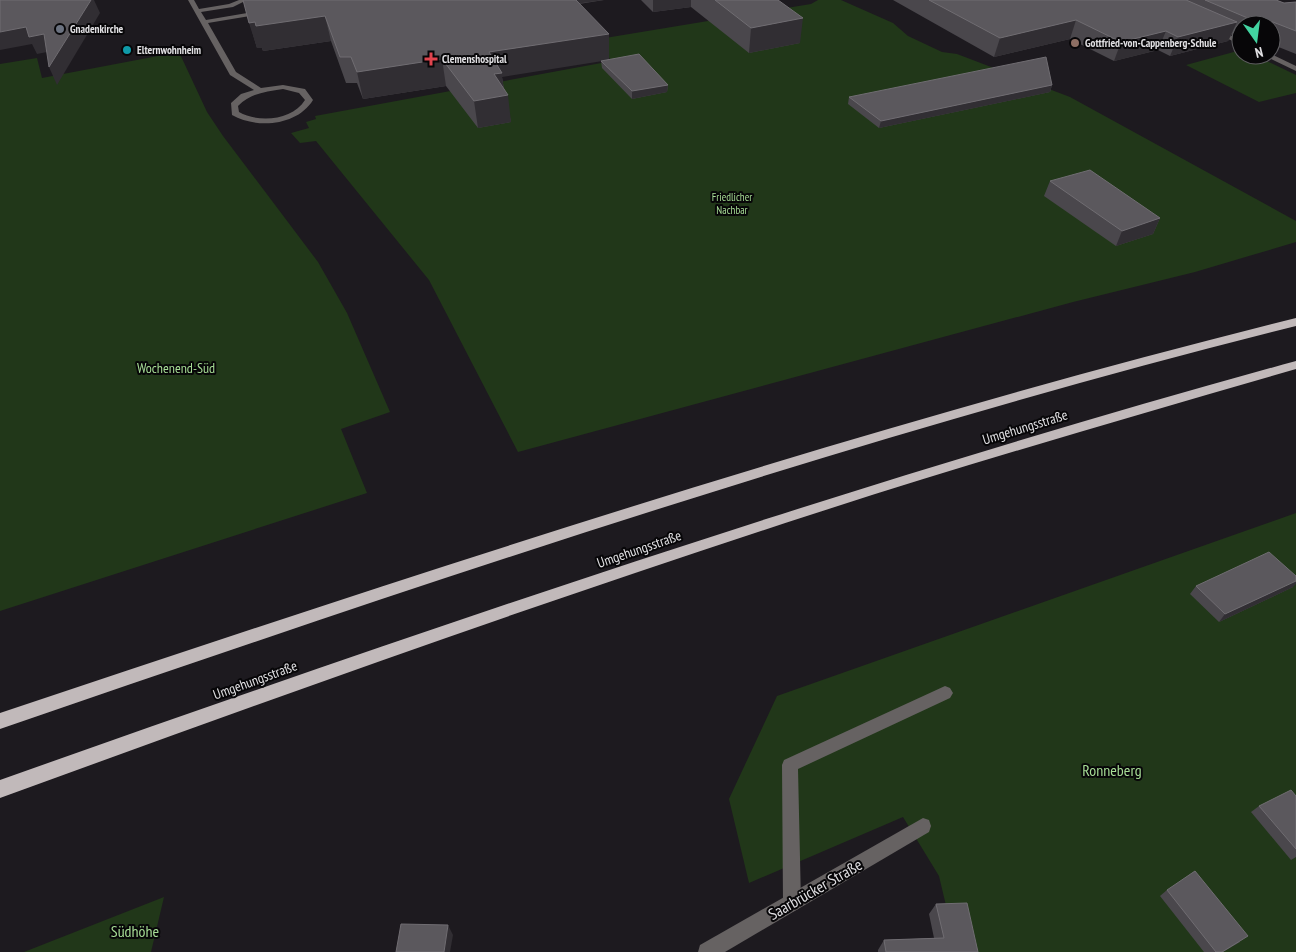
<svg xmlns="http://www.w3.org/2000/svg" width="1296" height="952" viewBox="0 0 1296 952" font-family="'PT Sans Narrow',sans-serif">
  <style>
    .green { fill: #213719 }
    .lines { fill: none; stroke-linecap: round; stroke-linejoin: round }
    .service { fill: #666262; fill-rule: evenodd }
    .minor { fill: #666262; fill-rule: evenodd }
    .trunk { fill: #c1b9ba; fill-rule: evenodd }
    .wall { fill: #4a474c }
    .shaded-wall { fill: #312e33 }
    .building { fill: #5b585d; stroke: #706d72 }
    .worship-dot { fill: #6b7280; stroke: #070608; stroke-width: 2 }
    .education-dot { fill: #8d6e63; stroke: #070608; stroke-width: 2 }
    .culture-dot { fill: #0f9aa8; stroke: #070608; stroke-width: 2 }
    .health-dot { fill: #e0444e; stroke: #070608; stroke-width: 2 }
    .labels { text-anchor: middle; stroke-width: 4; stroke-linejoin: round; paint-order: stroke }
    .far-poi-label { font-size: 11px; font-weight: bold; fill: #e1e0e3; stroke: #070608; text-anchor: start }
    .far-park-label { font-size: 11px; fill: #a6dc95; stroke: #070608 }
    .park-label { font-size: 14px; fill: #a6dc95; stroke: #070608 }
    .street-label { font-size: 14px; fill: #e1e0e3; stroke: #070608 }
    .near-park-label { font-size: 16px; fill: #a6dc95; stroke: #070608 }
    .near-street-label { font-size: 16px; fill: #e1e0e3; stroke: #070608 }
  </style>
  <rect width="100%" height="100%" fill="#1d1a1f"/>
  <!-- green -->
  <g class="green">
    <path d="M818 0H841L893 23 908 36 942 52 957 54 1070 97 1296 221V242L1195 272 1073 302 518 452 429 280 316 141 300 143 291 133 309 128 306 122 316 119 315 116 612 61 593 40 811 4Z"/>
    <path d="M1241 50V55H1254L1296 75V93L1259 102 1186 65Z"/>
    <path d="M179 52 207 112 223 136 318 262 347 313 390 412 341 429 367 493 0 611V64L37 58 42 78Z"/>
    <path d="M1296 513V952H957L939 876 903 817 749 883 729 799 777 696Z"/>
    <path d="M164 897 151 952H24Z"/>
  </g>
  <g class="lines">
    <!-- service -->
    <g class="service">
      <path d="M188 0H194L199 9 229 4 239 0H247L233 7 201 12 206 20 271 9 278 7 281 0H287L283 9 274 12 208 23 236 72 261 88 283 85 305 89 313 100C297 126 257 129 232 115L231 103 241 94 254 90 230 75ZM283 89 299 93 305 100C292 121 258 123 239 112L238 106C251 93 265 92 283 89Z"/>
      <path d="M945 686 950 688 953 693 950 698 798 769 801 903 798 909 792 912 786 909 783 903 782 765 784 760Z"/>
    </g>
    <!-- minor -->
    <g class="minor">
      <path d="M1214 30H1218L1241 40V45L1214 32Z"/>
      <path d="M1271 54 1296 66V71L1263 55Z"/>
      <path d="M923 818 929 820 931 826 929 832 725 952H698L700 945Z"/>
    </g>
    <!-- trunk -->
    <g class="trunk">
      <path d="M1296 318V326C857 436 428 582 0 729V713C428 570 858 427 1296 318Z"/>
      <path d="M1296 361V369C1133 416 971 463 810 515 538 603 269 700 0 798V780C428 628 858 481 1296 361Z"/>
    </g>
  </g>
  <!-- wall -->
  <g class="wall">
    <path d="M243 0H604L579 4 502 77 504 89 511 122 478 128 446 86 363 99 357 83H346L331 41 263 51 262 48H257Z"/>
    <path d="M641 0H778L800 43 749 53 691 7 653 12Z"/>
    <path d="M893 0H1276L1284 3 1296 2V54L1271 44V25H1241V38L1232 34 1228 41 1170 56 1158 50 1114 61 1070 39 994 57Z"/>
    <path d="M601 61 668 85 667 92 632 99 602 68Z"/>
    <path d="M1052 85 1050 92 879 128 848 104 849 97Z"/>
    <path d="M1050 181 1160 218 1153 234 1116 246 1044 196Z"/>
    <path d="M1196 586 1293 587 1219 622 1190 594Z"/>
    <path d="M1296 796V857L1291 860 1251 812 1259 806Z"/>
    <path d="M1167 890 1240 942 1223 952H1204L1160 896Z"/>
    <path d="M936 904 978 952H878V950L884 940 934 938 929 914Z"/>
  </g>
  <!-- shaded-wall -->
  <g class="shaded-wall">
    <path d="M91 0H94L100 13 57 85 49 67Z"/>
    <path d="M559 0H604L560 6Z"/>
    <path d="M653 0H691V7L653 12Z"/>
    <path d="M325 16 331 41 263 51 262 48H257L249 23Z"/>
    <path d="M1260 17 1256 25H1247L1250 19Z"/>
    <path d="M803 18 800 43 749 53 751 28Z"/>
    <path d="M1076 20 1070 39 994 57 1000 38Z"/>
    <path d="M1237 22 1228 41 1170 56 1178 37Z"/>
    <path d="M26 27 44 34 52 51 37 54 32 44 0 50V32Z"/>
    <path d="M1166 31 1158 50 1114 61 1121 42Z"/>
    <path d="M609 34V60L502 77 505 96 508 95 511 122 478 128 474 101 489 52Z"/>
    <path d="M442 59 446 86 363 99 357 72Z"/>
    <path d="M668 85 667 92 632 99V91Z"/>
    <path d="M1052 85 1050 92 879 128 881 121Z"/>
    <path d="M1160 218 1153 234 1116 246 1122 231Z"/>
    <path d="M1296 581V584L1293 587 1219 622 1225 614Z"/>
    <path d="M448 925 453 935 450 952H444Z"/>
  </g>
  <!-- building -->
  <g class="building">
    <path d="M0 0H91L49 67 44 34 29 37 26 27 0 32Z"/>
    <path d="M243 0H576L609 34 489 52 502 73 494 74 508 95 474 101 442 59 357 72 351 57H340L325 16 256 26 255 22 249 23Z"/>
    <path d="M715 0H778L803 18 751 28Z"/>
    <path d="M929 0H1186L1237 22 1178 37 1166 31 1121 42 1076 20 1000 38Z"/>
    <path d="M1205 0H1276L1284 3 1296 2V31L1260 17 1250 19Z"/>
    <path d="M639 54 668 85 632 91 601 61Z"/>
    <path d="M1046 57 1052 85 881 121 849 97Z"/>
    <path d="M1090 170 1160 218 1122 231 1050 181Z"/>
    <path d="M1269 552 1296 576V581L1225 614 1196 586Z"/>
    <path d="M1291 790 1296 796V849L1259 806Z"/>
    <path d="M1195 871 1248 936 1222 952H1216L1167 890Z"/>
    <path d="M967 903 978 952H886L884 940 944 938 936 904Z"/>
    <path d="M401 924 448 925 444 952H396Z"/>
  </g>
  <!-- markers -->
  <circle class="worship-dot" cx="60" cy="29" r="5"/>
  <circle class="education-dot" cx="1075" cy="43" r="5"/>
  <circle class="culture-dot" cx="127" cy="50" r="5"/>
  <path class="health-dot" d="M428.5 51.5h5v5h5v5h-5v5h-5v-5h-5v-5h5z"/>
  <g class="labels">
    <!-- far-poi labels -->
    <g class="far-poi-label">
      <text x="70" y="33">Gnadenkirche</text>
      <text x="1085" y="47">Gottfried-von-Cappenberg-Schule</text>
      <text x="137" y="54">Elternwohnheim</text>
      <text x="442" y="63">Clemenshospital</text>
    </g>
    <!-- far-park labels -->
    <g class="far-park-label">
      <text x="732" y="201">Friedlicher<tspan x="732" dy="13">Nachbar</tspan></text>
    </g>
    <!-- park labels -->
    <g class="park-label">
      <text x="176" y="373">Wochenend-Süd</text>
    </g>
    <!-- street labels -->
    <g class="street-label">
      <text transform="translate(1025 427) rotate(-17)" y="5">Umgehungsstraße</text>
      <text transform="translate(639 549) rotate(-19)" y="5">Umgehungsstraße</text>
      <text transform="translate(255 680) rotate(-20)" y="5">Umgehungsstraße</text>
    </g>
    <!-- near-park labels -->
    <g class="near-park-label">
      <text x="1112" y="776">Ronneberg</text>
      <text x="135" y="937">Südhöhe</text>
    </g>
    <!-- near-street labels -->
    <g class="near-street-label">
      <text transform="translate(815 889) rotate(-30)" y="6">Saarbrücker Straße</text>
    </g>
  </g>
  <!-- north arrow -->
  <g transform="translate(1256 40) rotate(166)"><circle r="24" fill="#070608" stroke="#5e5d60"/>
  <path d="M0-4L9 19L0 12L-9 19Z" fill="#42d4a1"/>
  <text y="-8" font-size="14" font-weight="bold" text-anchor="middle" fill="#e1e0e3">N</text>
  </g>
</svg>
